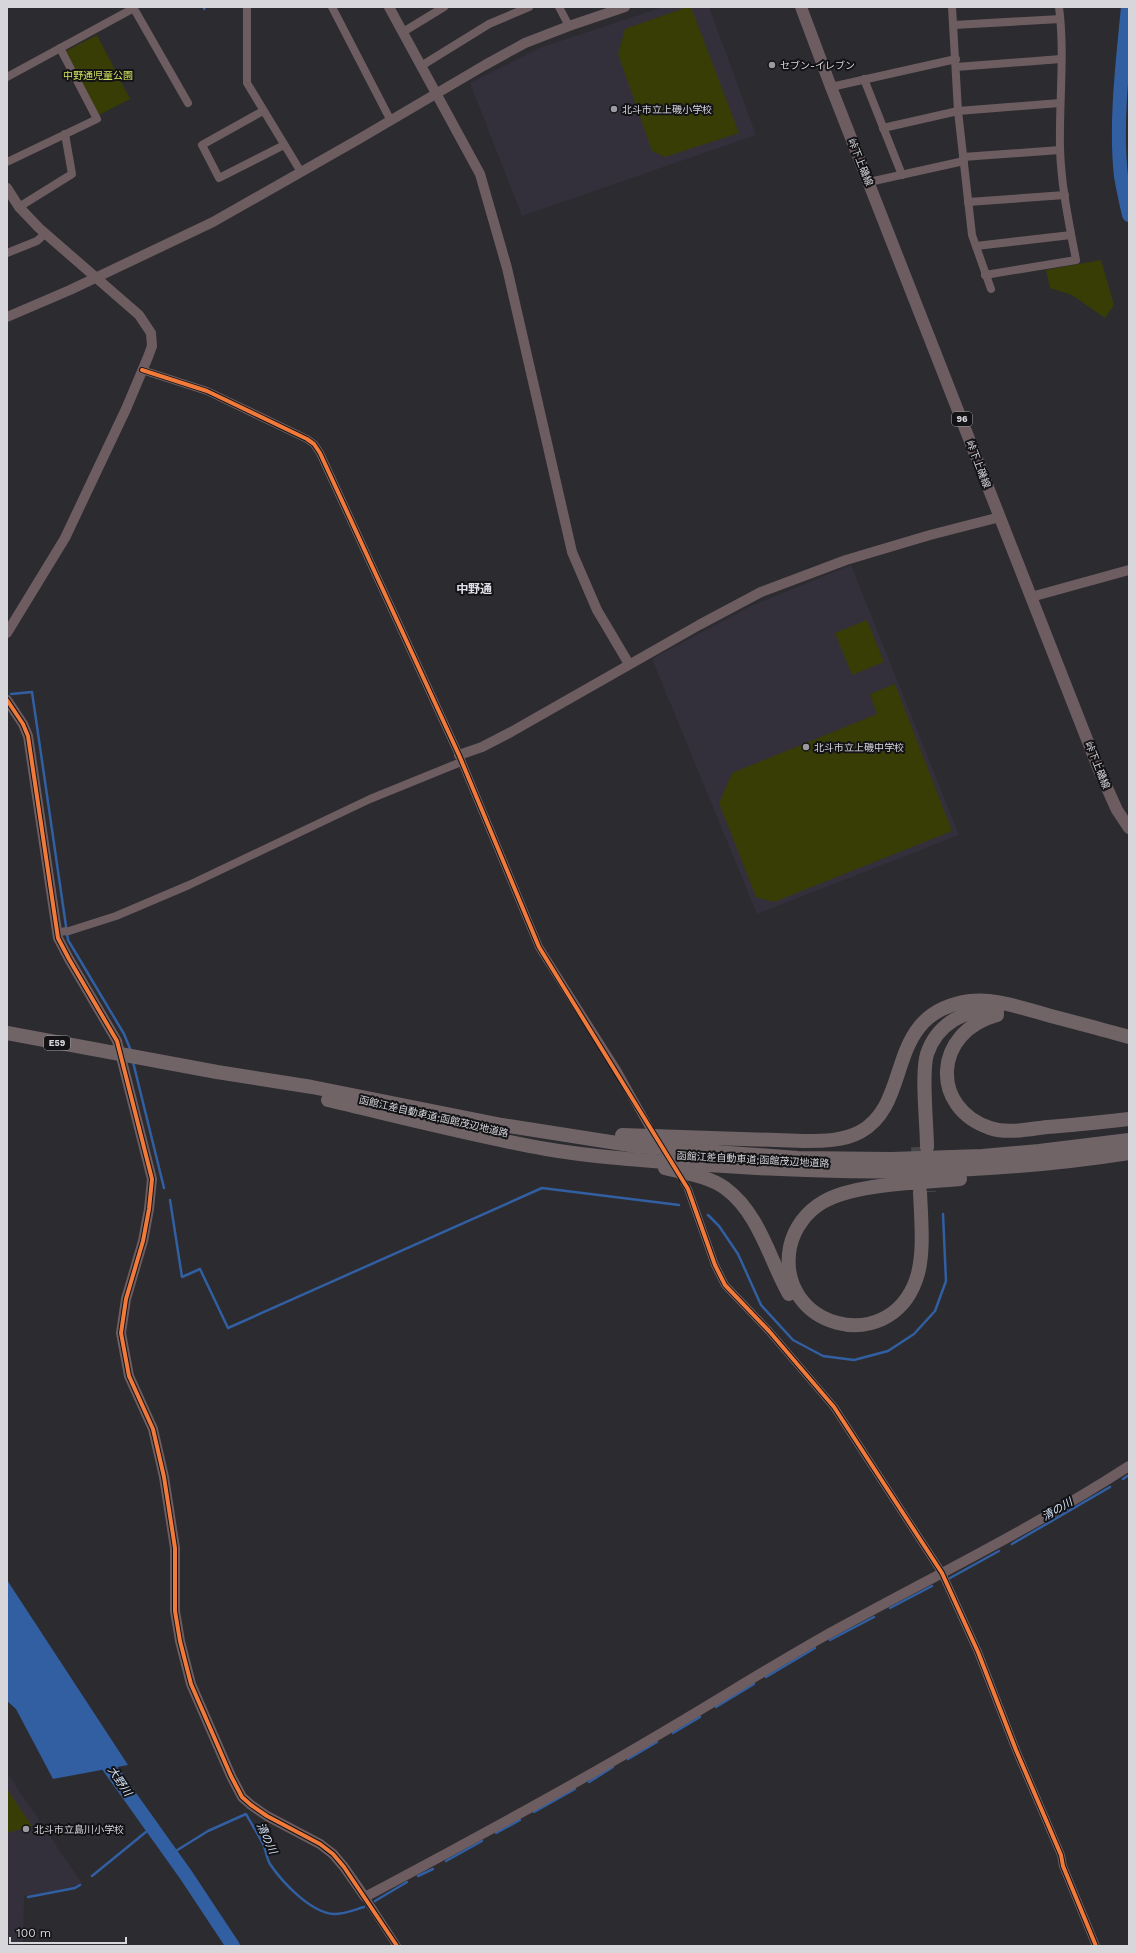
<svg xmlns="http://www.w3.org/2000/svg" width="1136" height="1953" viewBox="0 0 1136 1953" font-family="'Work Sans','Noto Sans JP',sans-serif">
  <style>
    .built { fill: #33303c }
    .green { fill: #383d06 }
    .water { fill: #315fa2 }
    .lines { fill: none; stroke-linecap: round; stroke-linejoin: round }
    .stream { stroke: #315fa2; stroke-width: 2.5 }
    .river { stroke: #315fa2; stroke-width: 14 }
    .minor-tunnel { stroke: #464549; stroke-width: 8; stroke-dasharray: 8 4; stroke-linecap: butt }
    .motorway-tunnel { stroke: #464549; stroke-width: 14; stroke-dasharray: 14 7; stroke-linecap: butt }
    .minor { stroke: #6d5d60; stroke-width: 8 }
    .tertiary { stroke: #6d5d60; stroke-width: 10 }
    .primary { stroke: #6d5d61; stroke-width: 12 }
    .motorway { stroke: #706466; stroke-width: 14 }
    .cycleway-casing { stroke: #131316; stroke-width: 6 }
    .cycleway { stroke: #f17a3a; stroke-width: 4 }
    .poi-dot { fill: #9b9a9f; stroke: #131316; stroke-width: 1.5 }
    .labels { text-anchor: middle; stroke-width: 4; stroke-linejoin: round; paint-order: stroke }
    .shield { fill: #131316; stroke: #9c9ca0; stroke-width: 1 }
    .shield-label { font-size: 9px; font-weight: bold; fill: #d7d6db }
    .poi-label { font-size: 10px; fill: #d7d6db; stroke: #131316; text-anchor: start }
    .park-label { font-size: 10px; fill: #d4e45d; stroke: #131316 }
    .street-label { font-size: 10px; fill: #d7d6db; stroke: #131316 }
    .water-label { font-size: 11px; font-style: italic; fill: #d3e1f5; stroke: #131316 }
    .quarter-label { font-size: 12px; font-weight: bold; fill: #e0dee8; stroke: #131316 }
  </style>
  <rect width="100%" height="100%" fill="#2c2b2f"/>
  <!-- built -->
  <g class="built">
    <path d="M663 7H709L756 135 522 216 470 83 539 48Z"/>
    <path d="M851 565 959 835 757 914 652 659 751 606Z"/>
    <path d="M7 1773 83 1885 24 1896 23 1943 25 1946H7Z"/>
  </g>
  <!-- green -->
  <g class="green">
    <path d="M687 7H691L739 133 665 157 652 151 618 54 625 29Z"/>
    <path d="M97 35 130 99 99 115 66 51Z"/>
    <path d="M1101 260 1114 305 1105 318 1072 295 1050 288 1046 270Z"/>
    <path d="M867 620 884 662 852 675 835 633Z"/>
    <path d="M895 684 952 831 774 902 756 897 719 803 732 773 877 714 870 694Z"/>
    <path d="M7 1789 32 1826 7 1833Z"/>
  </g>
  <!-- water -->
  <path class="water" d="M7 1580 128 1765 53 1779 16 1709 7 1701Z"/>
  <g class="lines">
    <!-- stream -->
    <g class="stream">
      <path d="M204 9 205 7"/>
      <path d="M11 694 32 692 68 940 124 1034 131 1051"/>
      <path d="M133 1062 164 1188"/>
      <path d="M170 1200 182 1277 200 1269 228 1328 542 1188 679 1205"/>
      <path d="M708 1215 719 1226 738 1254 761 1305 793 1340 823 1356 854 1360 888 1351 914 1334 935 1311 946 1281 943 1214"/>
      <path d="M1123 1479 1129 1475"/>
      <path d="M1012 1544 1110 1487"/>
      <path d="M950 1578 999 1551"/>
      <path d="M890 1608 932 1586"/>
      <path d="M830 1640 874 1617"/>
      <path d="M766 1677 815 1648"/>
      <path d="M716 1707 754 1684"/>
      <path d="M673 1733 700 1717"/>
      <path d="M628 1759 657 1742"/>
      <path d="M589 1782 613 1767"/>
      <path d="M534 1812 575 1789"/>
      <path d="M496 1833 520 1820"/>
      <path d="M171 1854 208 1831 246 1814C252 1825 259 1835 264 1846 266 1852 267 1859 270 1864 282 1882 311 1913 334 1914 345 1914 354 1910 364 1907"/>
      <path d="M446 1861 482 1841"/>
      <path d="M92 1876 152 1827"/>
      <path d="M418 1876 433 1869"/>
      <path d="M28 1897 75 1888 80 1885"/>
      <path d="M375 1901 407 1882"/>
    </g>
    <!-- river -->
    <g class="river">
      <path d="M1128 7C1123 60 1115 123 1121 176 1123 189 1126 202 1129 215"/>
      <path d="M99 1753 186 1875 233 1946"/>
    </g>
    <!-- minor-tunnel -->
    <path class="minor-tunnel" d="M677 1171 688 1189"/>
    <!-- motorway-tunnel -->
    <g class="motorway-tunnel">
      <path d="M918 1147 919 1170"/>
      <path d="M928 1170 929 1192"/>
    </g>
    <!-- minor -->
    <g class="minor">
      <path d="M133 7 188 103"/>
      <path d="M247 7V83L301 172"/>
      <path d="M332 7 391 121"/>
      <path d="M559 7 569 26"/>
      <path d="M952 7 958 111 972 235 991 289"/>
      <path d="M954 25 1060 19"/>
      <path d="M403 32 444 7"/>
      <path d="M421 66 489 24 529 7"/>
      <path d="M956 67 1061 59"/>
      <path d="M7 77 134 8"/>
      <path d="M864 79 902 175"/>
      <path d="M831 87 956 59"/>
      <path d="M263 111 202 145 219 178 284 145"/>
      <path d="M883 128 958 111 1060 103"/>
      <path d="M963 157 1060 150"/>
      <path d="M7 162 97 119 60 48"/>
      <path d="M869 182 964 161"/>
      <path d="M968 202 1065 195"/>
      <path d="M19 207 72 174 65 134"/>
      <path d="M976 246 1071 235"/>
      <path d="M7 253 37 241 46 233"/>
      <path d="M985 275 1076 260C1069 223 1061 185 1060 148 1059 101 1065 53 1059 7"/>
      <path d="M142 370 207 391 307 439 314 444 320 453 459 755 539 947 617 1070 649 1127"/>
      <path d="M57 932 69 931 116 916 189 885 370 799 461 762"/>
      <path d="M688 1189 715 1265 725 1285 769 1331 834 1407 942 1573 978 1652 1016 1750 1061 1855 1063 1866 1096 1946"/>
      <path d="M365 1897 397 1946"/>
    </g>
    <!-- tertiary -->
    <g class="tertiary">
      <path d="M389 7 480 174 507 268 572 552 597 610 629 664"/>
      <path d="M7 188 19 207 39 228 139 315 151 333 152 346 148 357 126 409 65 538 7 633"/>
      <path d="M7 317 70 290 213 222 359 139 485 65 525 43 569 26 625 7"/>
      <path d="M1031 597 1129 570"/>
      <path d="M7 700 23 724 28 736 58 938 69 959 117 1041 152 1179 149 1209 143 1241 126 1299 121 1333 129 1376 153 1429 164 1477 175 1548V1611L180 1641 191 1684 231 1776 242 1797 251 1805 267 1816 320 1844 333 1854 344 1867 365 1897C463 1845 562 1792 658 1735 713 1703 766 1669 821 1638 924 1581 1030 1530 1129 1466"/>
      <path d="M459 755 482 747 511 732 699 625 761 592 846 560 930 535 1000 517"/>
    </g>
    <!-- primary -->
    <path class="primary" d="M801 7 831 87 1099 770 1117 810 1129 828"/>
    <!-- motorway -->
    <g class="motorway">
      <path d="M997 1015C933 1032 930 1108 990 1128 1008 1134 1030 1129 1047 1127 1075 1125 1102 1122 1129 1119"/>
      <path d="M7 1033 217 1072 312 1087 502 1125 636 1146 798 1158 891 1159 982 1156 1039 1151 1129 1140"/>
      <path d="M328 1100C400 1117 473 1136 546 1149 599 1158 654 1161 708 1165 850 1175 988 1175 1129 1153"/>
      <path d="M622 1135 804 1141C823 1141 843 1141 860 1132 915 1102 882 1013 970 1001 995 998 1021 1008 1044 1014 1073 1022 1101 1029 1129 1037"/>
      <path d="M927 1147C927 1125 921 1073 927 1054 937 1024 966 1007 997 1011"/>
      <path d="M665 1168C684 1173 709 1176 725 1188 760 1214 769 1259 789 1294"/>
      <path d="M920 1192C921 1218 925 1255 916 1280 888 1358 775 1327 790 1247 794 1228 807 1211 823 1202 856 1183 921 1183 960 1179"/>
    </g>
    <!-- cycleway casing -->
    <g class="cycleway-casing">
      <g id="cycleway">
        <path d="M142 370 207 391 307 439 314 444 320 453 459 755 539 947 688 1189 715 1265 725 1285 769 1331 834 1407 942 1573 978 1652 1016 1750 1061 1855 1063 1866 1096 1946"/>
        <path d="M7 700 23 724 28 736 58 938 69 959 117 1041 152 1179 149 1209 143 1241 126 1299 121 1333 129 1376 153 1429 164 1477 175 1548V1611L180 1641 191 1684 231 1776 242 1797 251 1805 267 1816 320 1844 333 1854 344 1867 397 1946"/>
      </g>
    </g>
    <!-- cycleway -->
    <use href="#cycleway" class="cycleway"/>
  </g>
  <!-- markers -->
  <g class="poi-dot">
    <circle cx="772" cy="65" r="4"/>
    <circle cx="614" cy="109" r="4"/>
    <circle cx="806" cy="747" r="4"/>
    <circle cx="26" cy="1829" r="4"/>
  </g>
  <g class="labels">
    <!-- shield labels -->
    <g class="shield">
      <rect x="952" y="412" width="20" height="14" rx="3"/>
      <rect x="44" y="1036" width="26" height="14" rx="3"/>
    </g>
    <g class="shield-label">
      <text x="962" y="422">96</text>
      <text x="57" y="1046">E59</text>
    </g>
    <!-- poi labels -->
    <g class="poi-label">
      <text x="780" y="69">セブン-イレブン</text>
      <text x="622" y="113">北斗市立上磯小学校</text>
      <text x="814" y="751">北斗市立上磯中学校</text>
      <text x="34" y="1833">北斗市立島川小学校</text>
    </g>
    <!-- park labels -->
    <g class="park-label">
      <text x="98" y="79">中野通児童公園</text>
    </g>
    <!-- street labels -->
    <g class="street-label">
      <text transform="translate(861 162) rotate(68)" y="4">峠下上磯線</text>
      <text transform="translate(979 464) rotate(69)" y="4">峠下上磯線</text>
      <text transform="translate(1098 765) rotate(68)" y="4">峠下上磯線</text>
      <text transform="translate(434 1116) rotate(13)" y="4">函館江差自動車道;函館茂辺地道路</text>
      <text transform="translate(753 1159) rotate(3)" y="4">函館江差自動車道;函館茂辺地道路</text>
    </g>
    <!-- water labels -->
    <g class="water-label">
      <text transform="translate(1057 1509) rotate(-30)" y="4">清の川</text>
      <text transform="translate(120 1781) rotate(56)" y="4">大野川</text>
      <text transform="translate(267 1838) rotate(65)" y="4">清の川</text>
    </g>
    <!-- quarter labels -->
    <g class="quarter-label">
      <text x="474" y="593">中野通</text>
    </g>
  </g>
  <!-- border -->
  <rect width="1136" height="1953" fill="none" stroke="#d7d6db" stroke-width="16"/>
  <!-- scale -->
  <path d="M10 1937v6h116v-6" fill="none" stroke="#d7d6db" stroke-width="2"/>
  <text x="16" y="1937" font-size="12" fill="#d7d6db" stroke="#131316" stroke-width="3" paint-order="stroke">100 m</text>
</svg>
